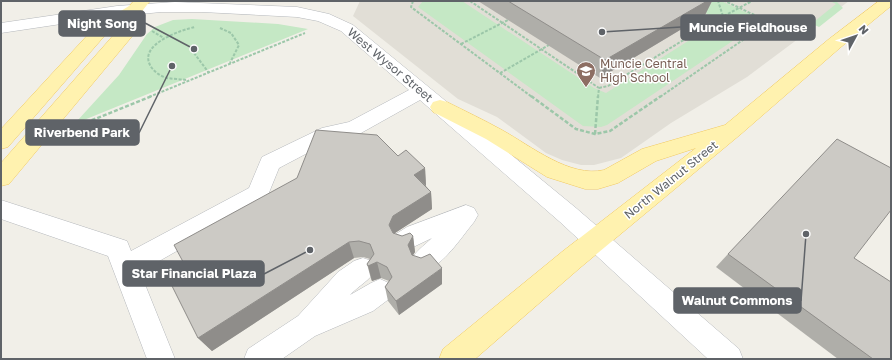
<svg xmlns="http://www.w3.org/2000/svg" width="892" height="360" viewBox="0 0 892 360" font-family="'Golos Text',sans-serif">
  <style>
    .education { fill: #e1ded6 }
    .green { fill: #c5e8c5 }
    .lines { fill: none; stroke-linecap: round; stroke-linejoin: round }
    .minor-casing { stroke: #b5b8bc; stroke-width: 1 }
    .major-casing { stroke: #f2c960; stroke-width: 1 }
    .path-far1 { stroke: #9cc7a9; stroke-width: 2; stroke-dasharray: 3 1.5; stroke-linecap: butt }
    .path { stroke: #9cc7a9; stroke-width: 2.5; stroke-dasharray: 4 2; stroke-linecap: butt }
    .minor { fill: #fff; fill-rule: evenodd }
    .major { fill: #fff2af; fill-rule: evenodd }
    .wall { fill: #afaea9 }
    .shaded-wall { fill: #8f8d8a }
    .building { fill: #cccac5; stroke: #8f8d8a }
    .labels { text-anchor: middle; stroke-width: 3; stroke-linejoin: round; paint-order: stroke }
    .education-label { font-size: 12px; fill: #785e54; stroke: #fff; text-anchor: start }
    .street-label { font-size: 12px; fill: #5f6368; stroke: #fff }
    .leader { fill: none; stroke: #5f6368; stroke-width: 1.5 }
    .callout-dot { fill: #5f6368; stroke: #fff; stroke-width: 1.5 }
    .callout { fill: #5f6368; stroke: #5f6368; stroke-width: 1.5 }
    .callout-label { font-size: 13px; text-anchor: middle; font-weight: bold; fill: #fff }
  </style>
  <rect width="100%" height="100%" fill="#f1efe8"/>
  <!-- education -->
  <path class="education" d="M360 1H849L747 77 671 123 621 158 594 165H581L562 160 546 153 497 117 458 99 353 16Z"/>
  <!-- green -->
  <g class="green">
    <path d="M423 1H462L594 88 606 93 707 29 723 22 682 1H721L754 16 761 22 607 125 601 127 583 126 418 7Z"/>
    <path d="M830 1 837 2 843 8 819 27 804 20 807 17 815 21 836 4Z"/>
    <path d="M192 19 278 24 308 29 79 122 77 121 119 75 147 34 155 27 173 20Z"/>
  </g>
  <g class="lines">
    <!-- minor casing -->
    <g class="minor-casing">
      <g id="minor">
        <path d="M175 2 297 7 329 14 353 25 576 208 739 349 743 359H708L560 222 420 100 361 133 334 139 279 168 266 200 140 272 175 359H147L108 256 1 219V200L127 241 131 251 249 188 262 157 322 128 349 122 409 90 341 31 318 21 297 17 202 12H161L101 18 1 33V23L117 6Z"/>
        <path d="M466 205 474 208 478 215 474 222C459 240 446 263 423 272L414 269 411 261C415 251 424 246 432 238L405 251 396 248 393 241 396 234 407 227Z"/>
        <path d="M363 258 372 261 376 269C370 281 359 285 350 295L371 283 380 279 389 283 393 291 389 299 373 311 315 336 282 359H244L248 349 298 316 338 272 354 261Z"/>
      </g>
    </g>
    <!-- major casing -->
    <g class="major-casing">
      <g id="major">
        <path d="M134 1H150L143 10 141 25 139 28 9 184 1 186V163L125 22 107 33 8 147 1 149V129L95 27 129 6Z"/>
        <path d="M879 1H891V6L841 47 741 134 581 267 475 359H439L443 349 563 251 696 148 656 161 618 183 598 189H585L547 177 486 139 433 112 430 107 433 102 440 100 447 102C465 111 484 120 502 130 531 146 570 178 604 170L642 149 725 125 829 39Z"/>
      </g>
    </g>
    <!-- path-far1 -->
    <g class="path-far1">
      <path d="M413 1 411 7 532 97"/>
      <path d="M470 1 599 88 598 97"/>
      <path d="M723 16 766 21"/>
      <path d="M724 16 752 1"/>
      <path d="M220 28 231 33 239 45 230 63"/>
      <path d="M152 31 164 38"/>
      <path d="M461 44 508 20"/>
      <path d="M194 53 209 73"/>
      <path d="M500 73 549 45"/>
      <path d="M186 80C180 79 173 79 167 78 160 76 153 71 150 65 139 44 181 30 195 27"/>
      <path d="M599 88 608 86 723 16 718 1"/>
      <path d="M149 97 305 33"/>
      <path d="M660 97 769 22 725 1"/>
    </g>
    <!-- path -->
    <g class="path">
      <path d="M531 96 576 129 595 134 610 131 661 96"/>
      <path d="M75 127 152 96"/>
      <path d="M595 134 598 96"/>
    </g>
    <!-- minor -->
    <use href="#minor" class="minor"/>
    <!-- major -->
    <use href="#major" class="major"/>
  </g>
  <!-- wall -->
  <g class="wall">
    <path d="M478 1H712L705 15 600 78Z"/>
    <path d="M398 156 425 168 426 186 431 192 432 209 395 233V234L402 236H413L415 252 413 255 442 284 399 315 388 301 385 287 389 281 381 278 372 281 371 279 367 264 370 259 363 257 354 258 212 351 198 338Z"/>
    <path d="M728 254 854 258 891 359H838L716 267Z"/>
  </g>
  <!-- shaded-wall -->
  <g class="shaded-wall">
    <path d="M707 1H712L705 15 600 78 605 60Z"/>
    <path d="M425 168 426 186 414 175Z"/>
    <path d="M431 192 432 209 395 233 392 242 389 225 393 216Z"/>
    <path d="M413 236 415 252 410 260 408 245Z"/>
    <path d="M349 242 354 258 212 351 198 338Z"/>
    <path d="M377 262 381 278 372 281 368 266Z"/>
    <path d="M442 268V284L399 315 396 301Z"/>
  </g>
  <!-- building -->
  <g class="building">
    <path d="M508 1H707L605 60Z"/>
    <path d="M316 130 377 135 398 156 406 150 425 168 414 175 431 192 393 216 389 225 393 233 402 236 410 233 413 236 408 245 412 255 421 258 430 254 442 268 396 301 385 287 392 277 387 267 377 262 368 266 367 264 374 254 370 244 359 241 349 242 198 338 170 282 188 271 174 245 297 178Z"/>
    <path d="M837 139 891 168V210L854 258 891 282V359H873L728 254Z"/>
  </g>
  <!-- icons -->
  <defs>
    <g id="school-pin" transform="scale(1)"><path d="M0 17L-7.5 6A9.5 9.5 0 1 1 7.5 6Z" fill="#8d6e63" stroke="#fff"/><path d="M0-5L7-2L0 1L-7-2ZM-4 1L0 2.5L4 1V4Q0 6-4 4Z" fill="#fff"/></g>
  </defs>
  <g fill-rule="evenodd">
    <use href="#school-pin" x="586" y="71"/>
  </g>
  <g class="labels">
    <!-- education labels -->
    <g class="education-label">
      <text x="600" y="68">Muncie Central<tspan x="600" dy="14">High School</tspan></text>
    </g>
    <!-- street labels -->
    <g class="street-label">
      <text transform="translate(390 65) rotate(40)" y="4">West Wysor Street</text>
      <text transform="translate(671 180) rotate(-39)" y="4">North Walnut Street</text>
    </g>
  </g>
  <!-- callouts -->
  <path class="leader" d="M194 49L145 23M602 32L681 27M172 66L139 133M310 250L264 274M806 234L801 301"/>
  <g class="callout-dot">
    <circle cx="194" cy="49" r="4"/>
    <circle cx="602" cy="32" r="4"/>
    <circle cx="172" cy="66" r="4"/>
    <circle cx="310" cy="250" r="4"/>
    <circle cx="806" cy="234" r="4"/>
  </g>
  <g class="callout">
    <rect x="59" y="11" width="86" height="25" rx="4"/>
    <rect x="681" y="15" width="134" height="25" rx="4"/>
    <rect x="26" y="120" width="113" height="25" rx="4"/>
    <rect x="123" y="261" width="141" height="25" rx="4"/>
    <rect x="674" y="288" width="127" height="25" rx="4"/>
  </g>
  <g class="callout-label">
    <text x="102" y="28">Night Song</text>
    <text x="748" y="32">Muncie Fieldhouse</text>
    <text x="82" y="137">Riverbend Park</text>
    <text x="194" y="278">Star Financial Plaza</text>
    <text x="737" y="305">Walnut Commons</text>
  </g>
  <!-- border -->
  <rect width="892" height="360" fill="none" stroke="#5f6368" stroke-width="4"/>
  <!-- north arrow -->
  <g transform="translate(856 36) rotate(50)" stroke="#ffffff" stroke-width="3" paint-order="stroke">
  <path d="M0-3L7 15L0 10L-7 15Z" fill="#5f6368"/>
  <text y="-6" font-size="11" font-weight="bold" text-anchor="middle" fill="#5f6368">N</text>
  </g>
</svg>
